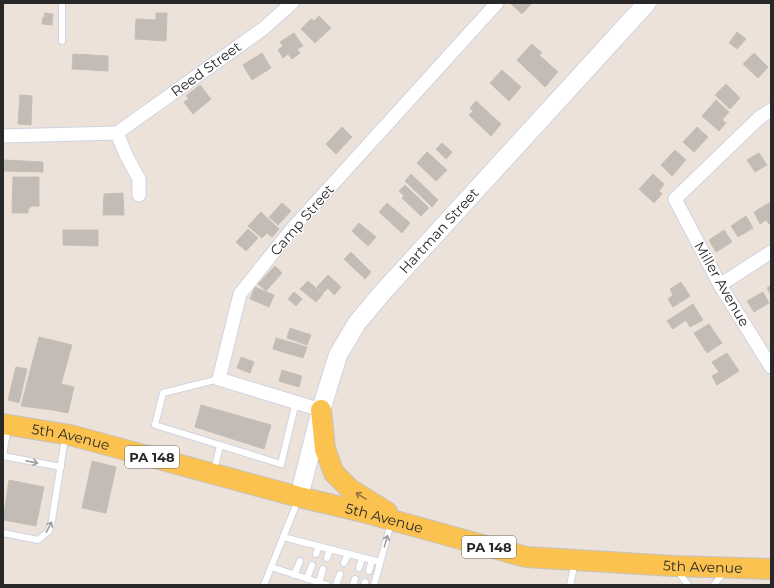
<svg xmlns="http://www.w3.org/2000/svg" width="774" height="588" viewBox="0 0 774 588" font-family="Montserrat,sans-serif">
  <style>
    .building { fill: #c3bcb6; stroke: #c7beb3 }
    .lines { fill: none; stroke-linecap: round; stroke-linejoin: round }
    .service-casing { stroke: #ced4e3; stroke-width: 8 }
    .minor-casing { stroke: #ced4e3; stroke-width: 15 }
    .secondary-casing { stroke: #ced4e3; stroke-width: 20 }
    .primary-casing { stroke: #c3c3c3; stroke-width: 22 }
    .service { stroke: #fff; stroke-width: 6 }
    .minor { stroke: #fff; stroke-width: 13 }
    .secondary { stroke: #fff; stroke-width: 18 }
    .primary { stroke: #fbc24f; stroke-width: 20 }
    .oneway { stroke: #9e9e9e }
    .oneway2 { stroke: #92753c }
    .labels { text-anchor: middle; stroke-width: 3; stroke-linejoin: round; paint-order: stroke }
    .shield { fill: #fff; stroke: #686868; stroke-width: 1 }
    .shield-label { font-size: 13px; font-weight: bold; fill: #282828 }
    .street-label { font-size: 14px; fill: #282828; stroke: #fff }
  </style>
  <rect width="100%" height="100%" fill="#ece2d9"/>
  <!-- building -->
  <g class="building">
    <path d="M510 3H532L522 14Z"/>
    <path d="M45 13 53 14 52 25 42 24 43 17 44 18Z"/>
    <path d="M156 13H167L166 41 135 39 136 19 156 20Z"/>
    <path d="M319 16 331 28 315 43 301 29 311 19 314 21Z"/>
    <path d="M737 32 746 39 737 49 729 43Z"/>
    <path d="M294 33 303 46 297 49 300 53 292 59 288 54 283 58 278 50 283 46 280 42Z"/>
    <path d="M532 44 542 53 539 55 558 72 545 87 517 60Z"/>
    <path d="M262 53 271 68 252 80 243 65Z"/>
    <path d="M754 53 768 67 758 78 743 64Z"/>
    <path d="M73 54 108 56V71L72 69Z"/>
    <path d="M502 70 521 87 509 101 490 83Z"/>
    <path d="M726 84 740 98 730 109 715 95Z"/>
    <path d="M200 85 211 99 193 114 184 102 189 99 186 96Z"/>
    <path d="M20 95 32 96 31 125 18 124Z"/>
    <path d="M716 100 729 112 722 120 726 123 719 131 702 116Z"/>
    <path d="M476 101 501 124 491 136 469 115 473 111 470 108Z"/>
    <path d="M342 127 352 137 336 154 326 144Z"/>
    <path d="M697 127 708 137 694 152 683 142Z"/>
    <path d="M442 143 452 152 446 159 436 149Z"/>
    <path d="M675 150 686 160 672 176 661 165Z"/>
    <path d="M427 152 447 170 436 181 417 163Z"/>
    <path d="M759 153 767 165 755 172 747 160Z"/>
    <path d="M5 160 43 162V172L4 171Z"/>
    <path d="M411 174 438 200 432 207 405 181Z"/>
    <path d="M653 174 664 184 659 191 662 194 654 203 639 189Z"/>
    <path d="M13 177H39V206H32L28 209V213H12Z"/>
    <path d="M405 185 429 208 421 216 402 198 404 196 399 191Z"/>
    <path d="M123 193 124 215H103L104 194Z"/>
    <path d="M282 203 291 211 278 225 269 217Z"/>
    <path d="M387 203 410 223 402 233 379 212Z"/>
    <path d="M769 203 771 206V223L769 224 766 220 760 224 754 212Z"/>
    <path d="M261 212 279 229 272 237 267 233 262 238 248 226Z"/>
    <path d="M746 216 753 228 738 237 731 226Z"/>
    <path d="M359 223 376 237 368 246 352 231Z"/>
    <path d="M248 229 258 238 246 251 236 242Z"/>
    <path d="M63 230H98V246L63 245Z"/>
    <path d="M724 230 732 242 716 252 709 240Z"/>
    <path d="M351 252 371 272 365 279 344 259Z"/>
    <path d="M275 266 282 273 266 291 258 284Z"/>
    <path d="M328 275 341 287 334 295 328 288 323 293 317 287Z"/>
    <path d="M308 281 323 294 316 302 300 289Z"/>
    <path d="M681 282 690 296 673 307 668 299 673 295 670 289Z"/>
    <path d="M771 285V295L767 288Z"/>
    <path d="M255 287 274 295 269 307 250 299Z"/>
    <path d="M294 292 302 299 296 306 288 299Z"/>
    <path d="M763 292 769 303 754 312 747 301Z"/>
    <path d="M693 304 703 320 690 327 686 320 673 329 667 321Z"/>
    <path d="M709 324 722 343 707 353 694 333Z"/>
    <path d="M290 328 311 335 307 345 287 338Z"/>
    <path d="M39 337 72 345 61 384 74 387 68 413 53 410 21 406Z"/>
    <path d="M276 338 307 347 303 358 273 349Z"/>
    <path d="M727 353 739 371 717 385 712 376 719 372 712 362Z"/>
    <path d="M241 357 254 362 250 373 237 368Z"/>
    <path d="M16 367 27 369 19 403 8 400Z"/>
    <path d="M282 370 302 376 299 387 279 381Z"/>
    <path d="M201 405 271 425 264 449 195 427Z"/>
    <path d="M92 461 116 467 106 513 82 508Z"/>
    <path d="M9 480 44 487 36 526 3 520Z"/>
  </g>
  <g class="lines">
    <!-- service casing -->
    <g class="service-casing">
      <g id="service">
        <path d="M62 41V3"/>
        <path d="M219 379 163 393 155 425 281 464 296 402"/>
        <path d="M3 455 8 427"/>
        <path d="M3 456 61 467"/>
        <path d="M214 470 220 446"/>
        <path d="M3 533 38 540 49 531 52 520 65 438"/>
        <path d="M283 537 380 562"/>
        <path d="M316 554 319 546"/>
        <path d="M327 558 330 549"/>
        <path d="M344 563 348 554"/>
        <path d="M271 567 327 585"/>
        <path d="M359 568 362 558"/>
        <path d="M677 570 688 585"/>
        <path d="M369 571 372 560"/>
        <path d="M294 575 300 561"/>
        <path d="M307 579 312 565"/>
        <path d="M319 582 323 569"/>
        <path d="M264 585 298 500"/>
        <path d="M336 585 340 574"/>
        <path d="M353 585 355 579"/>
        <path d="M364 585 365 582"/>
        <path d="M374 585 391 523"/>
        <path d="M570 585 575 562"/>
        <path d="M714 585 724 572"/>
      </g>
    </g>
    <!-- minor casing -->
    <g class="minor-casing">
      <g id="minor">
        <path d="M771 110 759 118 675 199 720 285 771 367"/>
        <path d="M117 133 264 28 292 3"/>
        <path d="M117 133 126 155 139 179V195"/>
        <path d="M3 136 117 133"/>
        <path d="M720 285 771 252"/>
        <path d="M321 410 219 379 240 294 292 229 497 3"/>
      </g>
    </g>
    <!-- secondary casing -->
    <g class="secondary-casing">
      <g id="secondary">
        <path id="s1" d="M299 497 321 410 338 355 357 323 382 293 647 3"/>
      </g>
    </g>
    <!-- primary casing -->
    <g class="primary-casing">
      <g id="primary">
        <path d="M321 410 325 449 334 473 350 489 387 512"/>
        <path id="s2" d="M3 424 70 435 299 497 363 512 526 557 674 566 771 569"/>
      </g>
    </g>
    <!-- service -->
    <use href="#service" class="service"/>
    <!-- minor -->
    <use href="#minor" class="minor"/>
    <!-- secondary -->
    <use href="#secondary" class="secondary"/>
    <!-- primary -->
    <use href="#primary" class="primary"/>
  </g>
  <!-- one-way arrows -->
  <defs><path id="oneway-shaft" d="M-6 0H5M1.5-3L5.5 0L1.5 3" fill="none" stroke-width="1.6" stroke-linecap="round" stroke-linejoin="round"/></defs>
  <g class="oneway">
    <use href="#oneway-shaft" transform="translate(32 462) rotate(11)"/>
    <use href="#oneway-shaft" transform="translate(49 527) rotate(-63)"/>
    <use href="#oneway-shaft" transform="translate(386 541) rotate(-74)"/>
  </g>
  <use class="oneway2" href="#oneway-shaft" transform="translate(361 496) rotate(-148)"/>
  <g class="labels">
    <!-- shield labels -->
    <g class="shield">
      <rect x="125" y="446" width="54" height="22" rx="3"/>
      <rect x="462" y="536" width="54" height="22" rx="3"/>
    </g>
    <g class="shield-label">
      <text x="152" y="462">PA 148</text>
      <text x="489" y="552">PA 148</text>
    </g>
    <!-- street labels -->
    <g class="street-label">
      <text transform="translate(206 69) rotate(-36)" y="5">Reed Street</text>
      <text transform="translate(302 220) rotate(-49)" y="5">Camp Street</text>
      <text dy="5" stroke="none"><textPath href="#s1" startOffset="308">Hartman Street</textPath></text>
      <text transform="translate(722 284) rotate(60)" y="5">Miller Avenue</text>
      <text dy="5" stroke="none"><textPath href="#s2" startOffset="69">5th Avenue</textPath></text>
      <text dy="5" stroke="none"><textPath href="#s2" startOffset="393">5th Avenue</textPath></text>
      <text dy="5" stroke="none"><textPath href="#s2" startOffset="717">5th Avenue</textPath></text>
    </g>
  </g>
  <!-- border -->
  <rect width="774" height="588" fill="none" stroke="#282828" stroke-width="8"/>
</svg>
